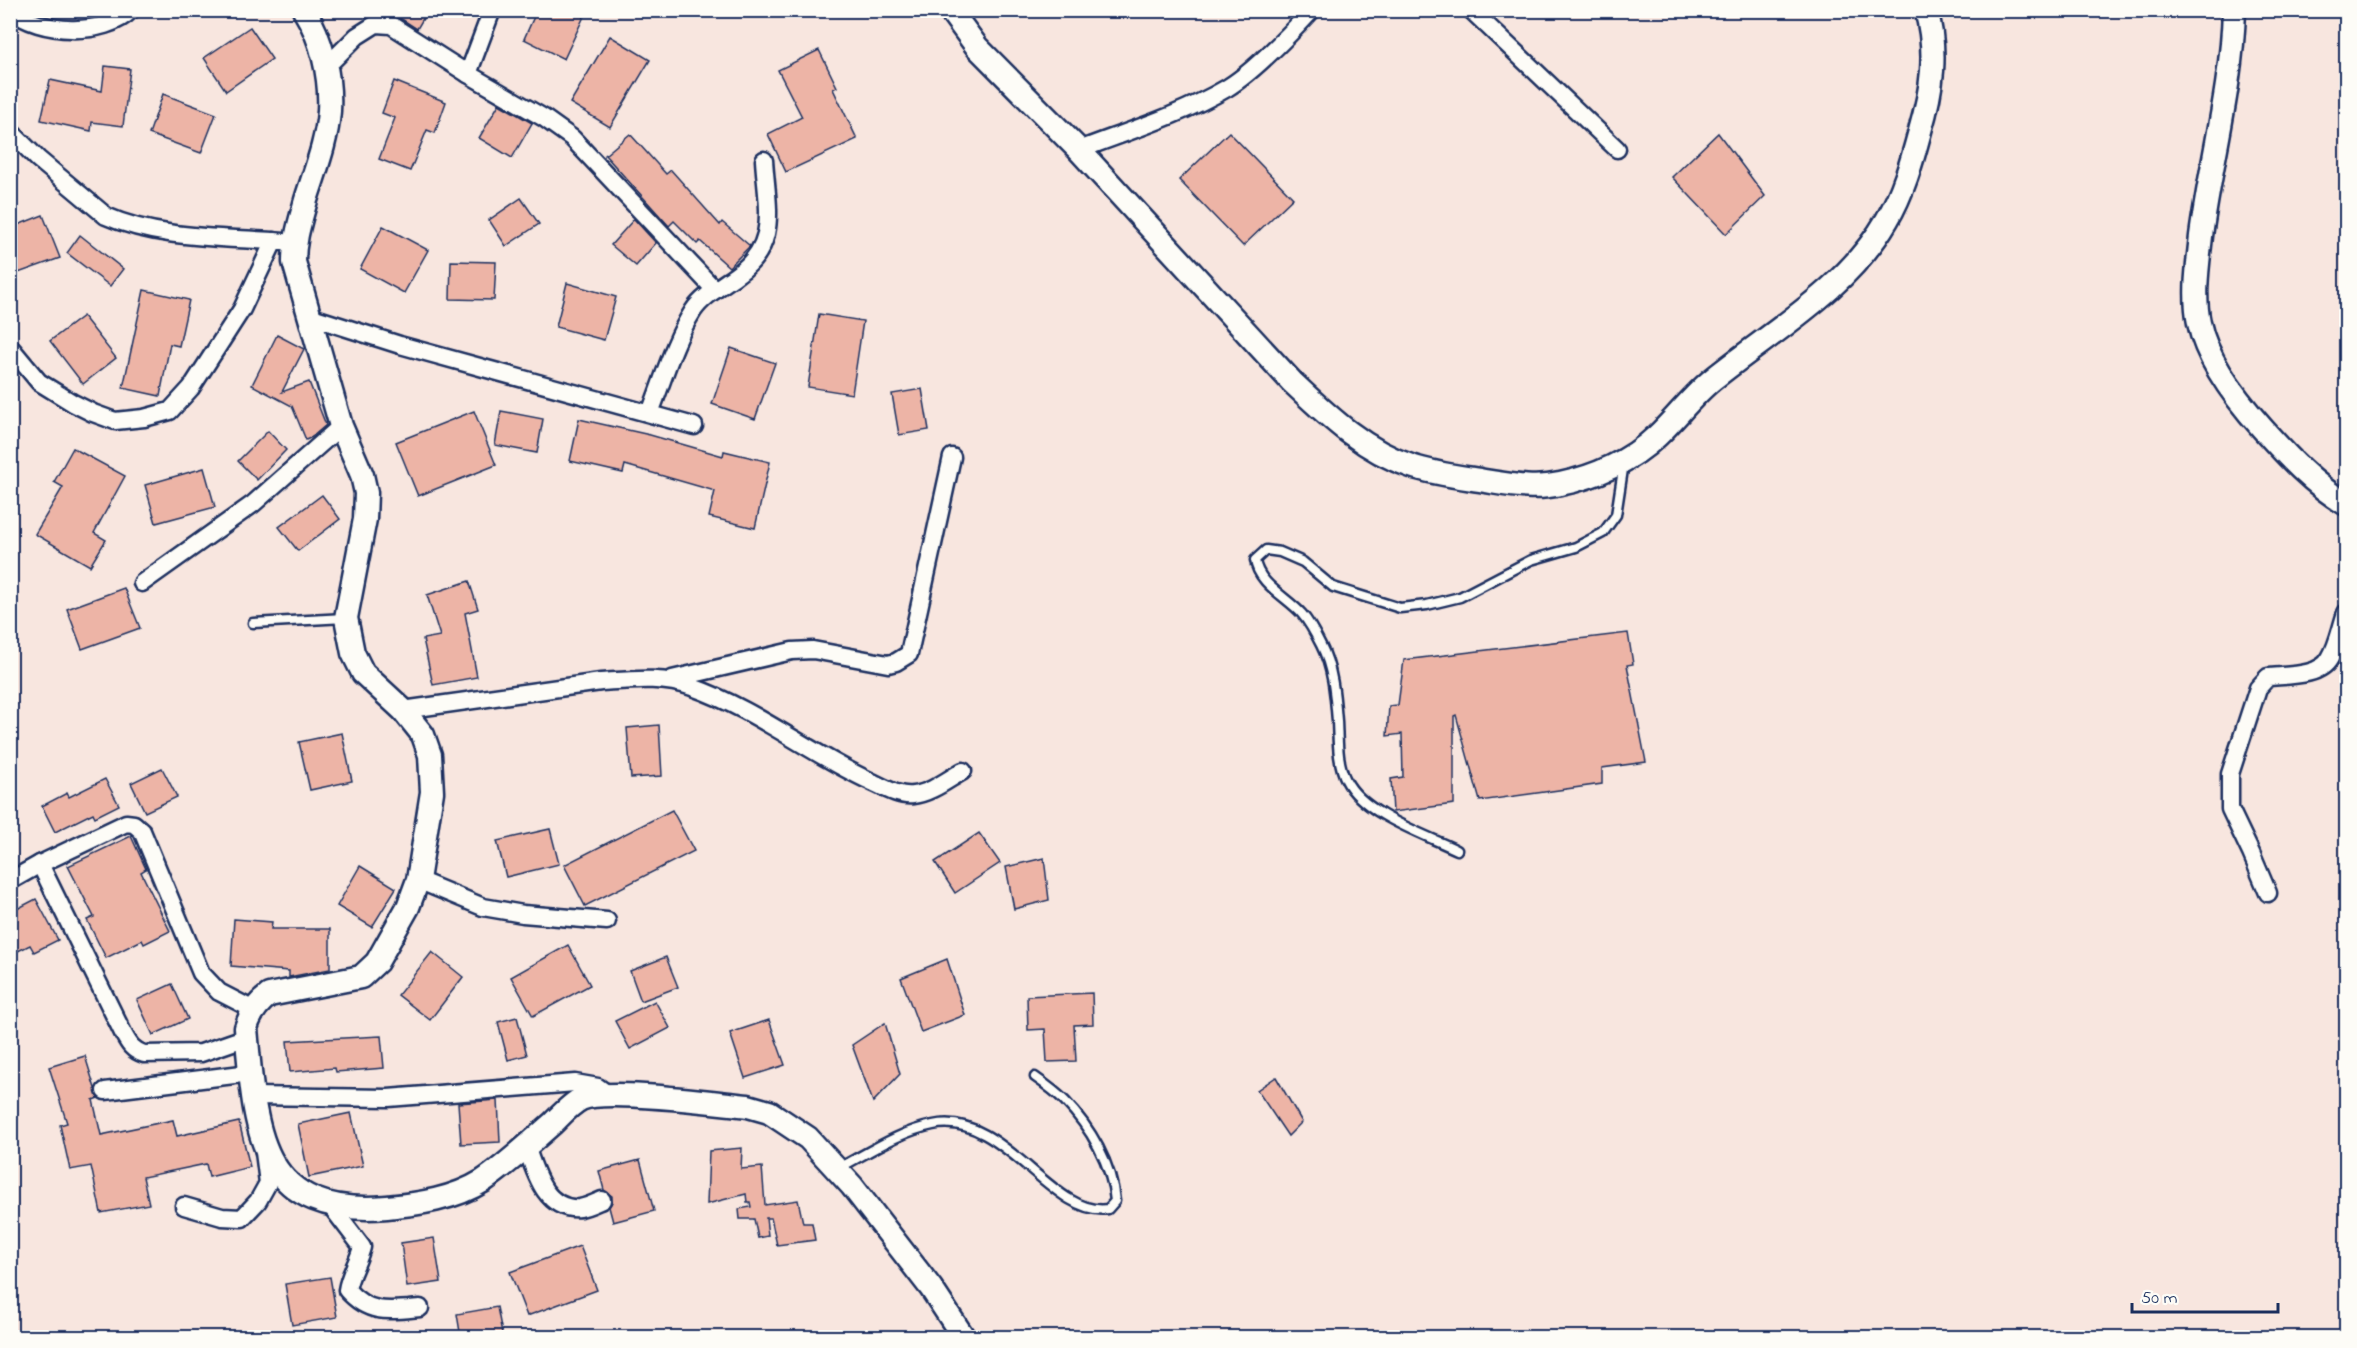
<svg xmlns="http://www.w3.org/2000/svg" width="2357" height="1348" viewBox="0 0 2357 1348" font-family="'Indie Flower',sans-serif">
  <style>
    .building { fill: #edb4a6; stroke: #1b2f5e; stroke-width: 1.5 }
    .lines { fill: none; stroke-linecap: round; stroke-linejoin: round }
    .lane-casing { stroke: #1b2f5e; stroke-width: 13 }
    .street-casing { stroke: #1b2f5e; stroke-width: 21 }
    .secondary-casing { stroke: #1b2f5e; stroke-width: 27 }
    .lane { stroke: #fdfcf7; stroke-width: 8 }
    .street { stroke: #fdfcf7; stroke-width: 16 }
    .secondary { stroke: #fdfcf7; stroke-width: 22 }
  </style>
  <rect width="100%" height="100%" fill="#f8e6df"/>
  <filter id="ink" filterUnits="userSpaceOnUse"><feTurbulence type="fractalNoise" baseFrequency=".0167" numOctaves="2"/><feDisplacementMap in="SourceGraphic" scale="12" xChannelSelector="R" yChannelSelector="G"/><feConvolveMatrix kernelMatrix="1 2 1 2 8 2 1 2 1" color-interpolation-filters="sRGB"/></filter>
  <g filter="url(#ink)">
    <!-- building -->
    <g class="building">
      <path d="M381 10H428L417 29 397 16Z"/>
      <path d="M537 10H587L564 59 524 39Z"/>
      <path d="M250 27 272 59 226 91 204 58Z"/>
      <path d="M610 36 650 60 610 127 570 103Z"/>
      <path d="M819 50 837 87 833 89 857 139 786 172 768 134 802 117 778 70Z"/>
      <path d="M105 66 130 69 123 126 92 122 91 131 41 120 50 80 102 91Z"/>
      <path d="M394 81 446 102 435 133 427 130 410 171 379 159 395 118 382 113Z"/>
      <path d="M163 94 216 114 201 153 149 134Z"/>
      <path d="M499 104 532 123 512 158 479 138Z"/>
      <path d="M1229 132 1293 198 1243 246 1179 180Z"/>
      <path d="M1718 133 1765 196 1726 234 1672 177Z"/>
      <path d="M630 134 666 174 671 170 720 225 722 222 750 246 729 267 700 241 697 244 674 221 669 226 605 155Z"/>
      <path d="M521 198 539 224 506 246 489 220Z"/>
      <path d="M43 215 60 258 10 276V228Z"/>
      <path d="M634 219 656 243 636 266 611 245Z"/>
      <path d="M383 226 428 250 404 293 360 269Z"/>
      <path d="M80 235 123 269 110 286 67 253Z"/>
      <path d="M451 261 496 262 494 300 450 299Z"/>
      <path d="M567 283 616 297 604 340 556 327Z"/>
      <path d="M144 290 189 300 179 346 170 344 160 396 123 388Z"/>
      <path d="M819 314 863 321 852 394 808 387Z"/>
      <path d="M83 316 116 358 83 384 50 341Z"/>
      <path d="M277 335 304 349 282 392 309 382 326 425 312 437 306 440 292 406 252 385Z"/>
      <path d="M731 348 775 363 755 419 712 404Z"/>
      <path d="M922 389 929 430 899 435 892 394Z"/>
      <path d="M474 411 496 465 418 496 396 442Z"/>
      <path d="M501 411 543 419 537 453 495 445Z"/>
      <path d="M579 419 650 435 723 456 724 451 770 462 755 528 709 517 715 491 625 465 623 473 570 461Z"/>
      <path d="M268 431 286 450 257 480 238 461Z"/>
      <path d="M73 448 125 476 94 533 106 540 90 566 35 534 63 487 54 482Z"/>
      <path d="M204 468 215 507 156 523 145 485Z"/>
      <path d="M322 495 340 519 298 551 279 527Z"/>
      <path d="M469 581 478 609 465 613 477 677 433 685 423 639 440 636 427 595Z"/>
      <path d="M124 588 140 628 82 649 67 609Z"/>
      <path d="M1628 633 1633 664 1627 665 1646 762 1602 768V784L1480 801 1456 715 1454 716V804L1393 812 1391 779 1403 777 1402 734 1387 736 1389 706 1398 705 1404 660Z"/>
      <path d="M659 725 662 776 631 778 627 728Z"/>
      <path d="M342 733 352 781 310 790 299 742Z"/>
      <path d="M162 768 177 797 145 812 131 783Z"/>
      <path d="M105 779 119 805 95 817 93 813 55 832 42 806 67 793 69 797Z"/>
      <path d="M672 810 694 851 585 906 564 865Z"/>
      <path d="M550 829 559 864 506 877 497 841Z"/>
      <path d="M979 833 1000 863 955 893 935 862Z"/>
      <path d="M131 836 146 869 141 872 170 931 144 944 142 940 106 958 87 920 94 917 68 866Z"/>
      <path d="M1044 858 1049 900 1014 909 1006 867Z"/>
      <path d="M360 866 396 888 372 927 337 906Z"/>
      <path d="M36 899 58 940 34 952 30 945 10 955 11 912Z"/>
      <path d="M234 919 272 922 271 929H330V969L289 977V971L231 966Z"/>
      <path d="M568 945 590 985 533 1016 511 977Z"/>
      <path d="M432 952 463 977 430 1020 398 995Z"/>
      <path d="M666 957 678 987 641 1001 630 971Z"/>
      <path d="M947 959 965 1015 921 1032 901 978Z"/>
      <path d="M172 984 188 1019 153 1035 137 1000Z"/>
      <path d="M1092 993 1093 1024 1074 1025 1076 1061 1047 1062 1045 1029 1028 1030 1027 996Z"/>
      <path d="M655 1001 670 1028 630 1049 615 1021Z"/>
      <path d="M517 1017 527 1055 508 1060 498 1022Z"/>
      <path d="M769 1020 785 1065 745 1078 730 1033Z"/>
      <path d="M885 1023 900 1074 873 1102 852 1045Z"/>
      <path d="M381 1036 384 1068 336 1072 335 1068 290 1072 287 1041Z"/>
      <path d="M85 1056 98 1098 93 1100 101 1135 173 1120 177 1136 239 1122 250 1167 209 1177 206 1164 143 1177 149 1204 101 1213 91 1166 70 1170 60 1125 67 1123 49 1067Z"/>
      <path d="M1276 1077 1302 1122 1288 1136 1257 1090Z"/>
      <path d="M498 1100 500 1142 461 1144 458 1103Z"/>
      <path d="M351 1113 363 1166 309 1177 298 1124Z"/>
      <path d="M742 1148 741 1169 762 1167 765 1205 798 1200 803 1223H812L815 1240 777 1245 771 1218H766L768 1236 758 1238 754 1219H740L739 1209 751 1207 750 1202H747L746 1194 707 1204 709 1151Z"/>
      <path d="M640 1160 654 1211 613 1222 609 1207 612 1202V1196L604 1190 599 1171Z"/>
      <path d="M434 1238 441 1282 407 1287 401 1243Z"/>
      <path d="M580 1246 597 1290 527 1316 510 1272Z"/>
      <path d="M330 1277 337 1317 292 1325 285 1284Z"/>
      <path d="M497 1307 503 1338H461L457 1314Z"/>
    </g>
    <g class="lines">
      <!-- lane casing -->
      <g class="lane-casing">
        <g id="lane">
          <path d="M253 623 345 618"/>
          <path d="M1457 850C1424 834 1363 814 1346 780 1337 763 1338 740 1337 721 1335 696 1333 668 1321 645 1316 635 1310 623 1302 614 1287 597 1258 584 1255 560L1266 550 1280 552 1303 562 1333 587 1400 608 1427 605 1460 597 1531 560 1576 547 1603 533 1616 515 1624 463"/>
          <path d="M837 1169C868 1153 898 1132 933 1125 1003 1110 1052 1218 1108 1209L1115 1201C1112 1164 1090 1127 1065 1101 1056 1092 1045 1084 1035 1077"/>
        </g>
      </g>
      <!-- street casing -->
      <g class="street-casing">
        <g id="street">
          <path d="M11 10C39 34 105 37 131 10"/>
          <path d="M1471 10 1617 149"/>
          <path d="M326 67 357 36 376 24 391 25 468 74 544 118 572 138 715 290"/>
          <path d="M468 74 492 10"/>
          <path d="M10 131 38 159 106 216C160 240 226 237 284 242"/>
          <path d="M1079 150C1129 131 1181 115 1227 88 1255 71 1289 35 1312 10"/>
          <path d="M309 316 400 345 694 426"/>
          <path d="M10 347 39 382 73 403 93 413 115 421 144 418 170 411 191 388 242 309 274 241"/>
          <path d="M650 413C663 380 674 341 693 311 702 297 721 286 735 276 780 245 767 208 764 160"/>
          <path d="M142 583 253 504 341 426"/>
          <path d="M672 679 792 651 813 650 888 664 896 662 909 654 952 457"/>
          <path d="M403 710 601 682C631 680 663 676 692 687 755 709 809 753 870 781 883 787 899 797 913 795 931 793 947 780 963 771"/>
          <path d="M40 864 123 1033C129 1044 132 1050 144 1054L201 1053 247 1037"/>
          <path d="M418 880 483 907 523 914 607 921"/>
          <path d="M10 881 40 864 126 823 134 824 142 831 201 973 219 992 254 1010"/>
          <path d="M2268 893 2251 853 2230 809V774L2258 688 2268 677C2287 675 2320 677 2330 658 2338 645 2341 627 2346 613"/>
          <path d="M105 1091 250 1073"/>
          <path d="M252 1096 388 1098 575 1083 598 1087 609 1095"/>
          <path d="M526 1146C535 1172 545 1211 580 1208 587 1207 595 1203 602 1200"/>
          <path d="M330 1205 362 1247C358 1263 349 1275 347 1290 369 1315 390 1311 420 1308"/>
          <path d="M184 1206 222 1217 242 1218 258 1201 268 1183 264 1152"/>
        </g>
      </g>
      <!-- secondary casing -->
      <g class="secondary-casing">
        <g id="secondary">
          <path d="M304 10C322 39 331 77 329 111 327 141 315 171 306 200 300 222 294 240 294 262L341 426 362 475 366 493 365 519 346 618 353 653 363 673 403 710 423 735 430 755 432 792 418 880 408 907 377 962 361 977 269 995C257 1004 250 1014 246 1028 255 1129 257 1218 387 1207 419 1204 454 1199 483 1181 508 1164 531 1142 553 1123 561 1115 571 1104 581 1099 606 1088 716 1103 748 1106L769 1112 808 1138 852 1186 931 1288 964 1338"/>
          <path d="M950 10 977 47 1079 150 1292 382C1327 415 1364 451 1411 466 1435 474 1461 477 1485 481 1511 485 1535 490 1560 484 1595 477 1631 461 1657 436 1676 418 1693 395 1713 379 1774 330 1847 289 1887 220 1903 193 1912 161 1920 131 1932 90 1938 52 1926 10"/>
          <path d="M2234 10C2232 87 2211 161 2201 236 2198 265 2193 294 2199 323 2207 361 2236 399 2262 428 2287 456 2314 485 2346 504"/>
        </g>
      </g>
      <!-- lane -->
      <use href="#lane" class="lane"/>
      <!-- street -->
      <use href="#street" class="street"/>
      <!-- secondary -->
      <use href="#secondary" class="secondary"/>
    </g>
  </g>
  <!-- margin -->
  <rect width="2357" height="1348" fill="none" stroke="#fdfcf7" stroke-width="36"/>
  <rect x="18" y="18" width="2321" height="1312" fill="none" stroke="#1b2f5e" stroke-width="2" filter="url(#ink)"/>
  <!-- scale -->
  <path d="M2132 1303v9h146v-9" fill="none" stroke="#1b2f5e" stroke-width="3"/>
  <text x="2141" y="1303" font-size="18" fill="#1b2f5e" stroke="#fdfcf7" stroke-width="4.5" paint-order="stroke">50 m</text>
</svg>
